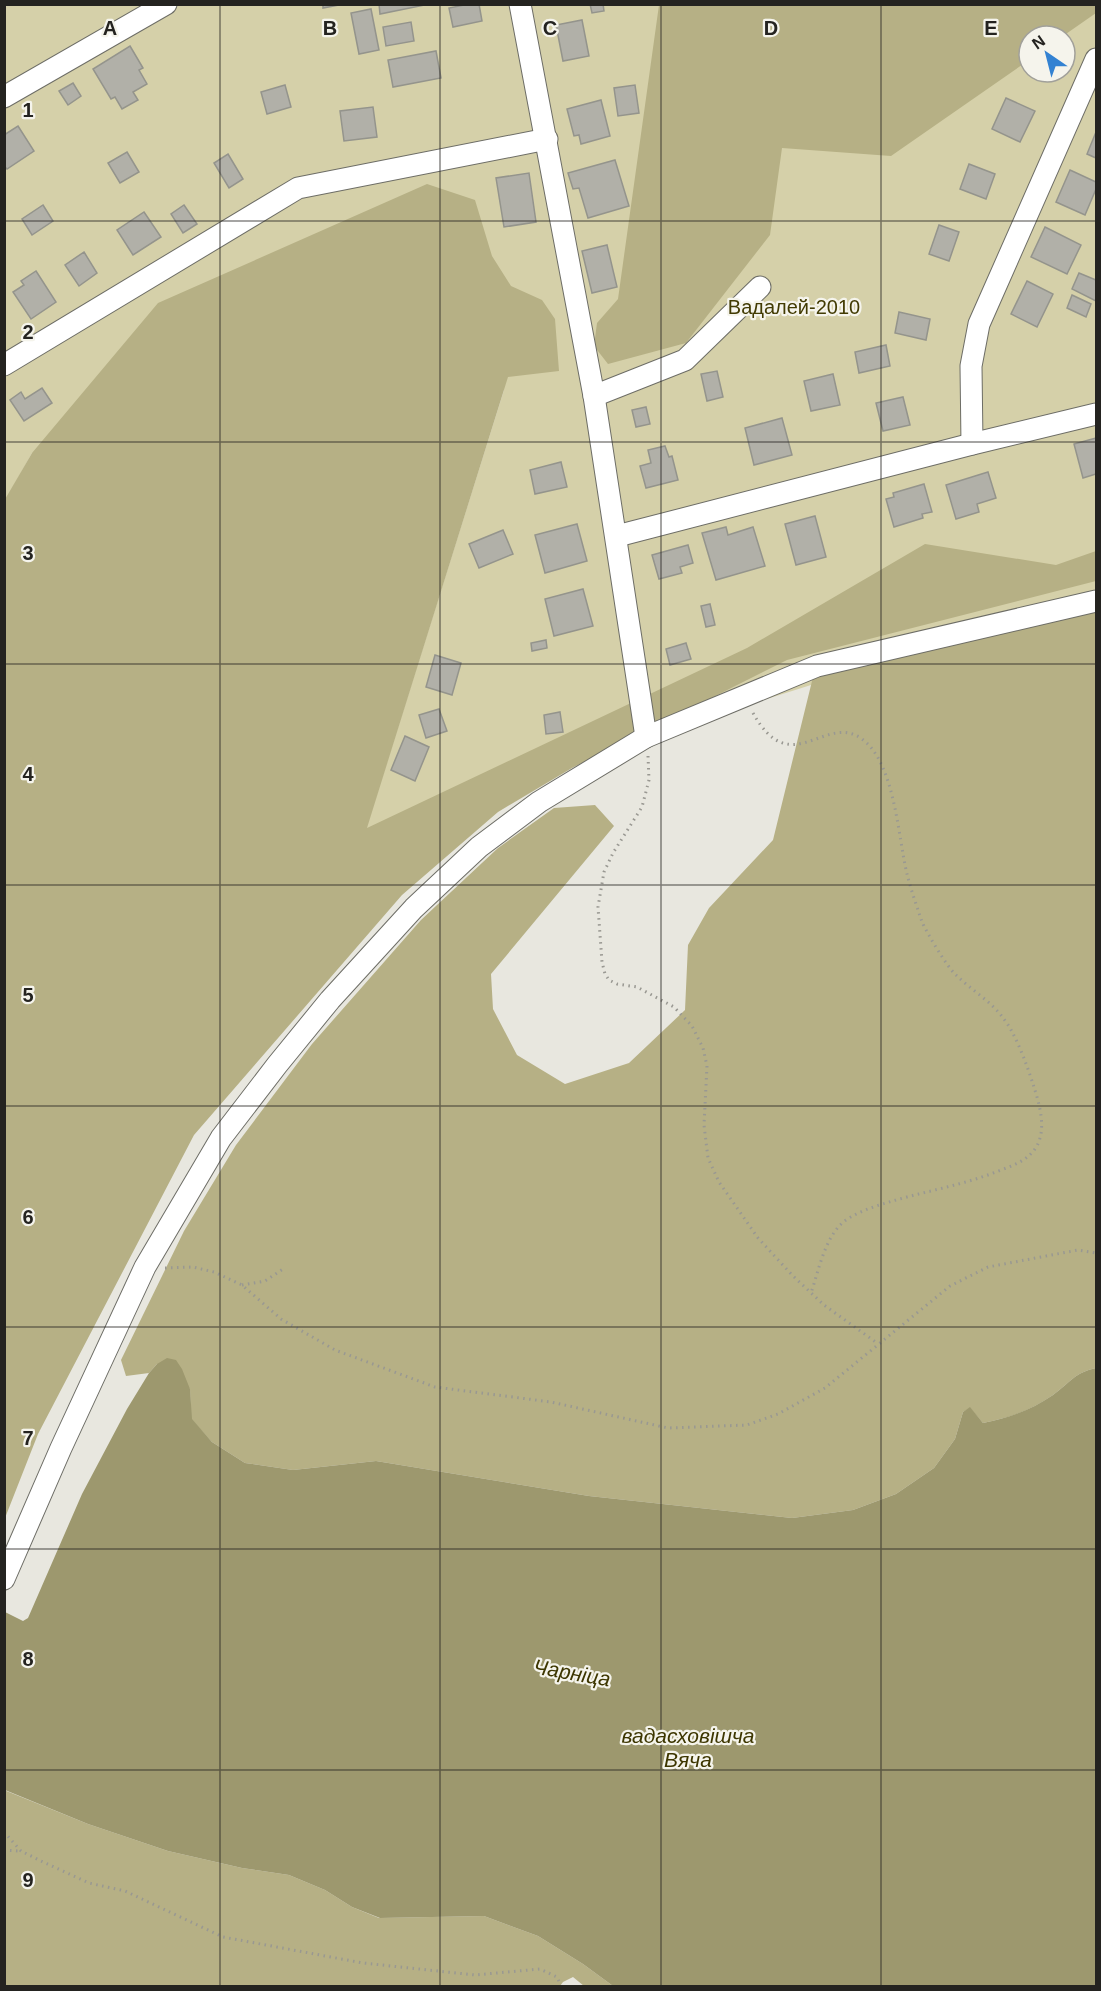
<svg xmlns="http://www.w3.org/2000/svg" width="1101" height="1991" viewBox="0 0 1101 1991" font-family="Arial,sans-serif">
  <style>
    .green { fill: #d5d0a9; fill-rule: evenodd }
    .forest { fill: #b6b085 }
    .water { fill: #9d986e }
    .building { fill: #b1b0a8; stroke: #94948c; stroke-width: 1.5 }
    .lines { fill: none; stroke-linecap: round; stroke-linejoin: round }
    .minor-casing { stroke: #6d6d66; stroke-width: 23 }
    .path { stroke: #999892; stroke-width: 3; stroke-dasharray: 1.5 4.5; stroke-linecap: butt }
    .minor { stroke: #fff; stroke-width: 21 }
    .grid { fill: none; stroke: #242320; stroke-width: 1.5; stroke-opacity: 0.55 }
    .labels { text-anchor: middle; stroke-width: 4.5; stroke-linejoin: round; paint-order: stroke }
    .park-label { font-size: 20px; fill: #423b03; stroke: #f5f4ec }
    .water-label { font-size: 21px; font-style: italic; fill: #3d3600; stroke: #f5f4ec }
    .grid-label { font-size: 20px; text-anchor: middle; font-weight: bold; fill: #242320; stroke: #f5f4ec; stroke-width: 4.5; stroke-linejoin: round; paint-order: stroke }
  </style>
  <rect width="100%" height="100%" fill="#e8e7df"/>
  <!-- green -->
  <path class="green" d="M5 5H1096V595L646 737 366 829 504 390 32 453 5 501ZM1029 36H1065V72H1029Z"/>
  <!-- forest -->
  <g class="forest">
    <path d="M659 5H1096V13L1063 36H1029V60L891 156 782 148 770 235 686 343 608 364 594 346 597 323 618 299Z"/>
    <path d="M427 184 475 200 492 256 511 286 542 300 555 319 559 371 508 377 367 828 747 648 925 544 1056 565 1096 551V581L787 660 572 768 498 812 402 895 194 1135 38 1434 5 1518 4 501 32 453 158 303Z"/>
    <path d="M1096 611V1368C1074 1373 1071 1382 1053 1395 1030 1411 1009 1418 983 1423L970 1408 963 1412 955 1439 934 1468 896 1494 853 1510 792 1518 589 1496 376 1461 293 1470 245 1463 212 1442 191 1419 190 1389 157 1364 149 1373 126 1376 121 1360 184 1231 236 1145 312 1044 421 920 498 848 554 808 595 805 614 826 491 974 493 1009 517 1055 565 1084 629 1063 685 1010 688 945 709 908 773 840 813 677Z"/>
    <path d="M4 1790 88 1824 168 1851 242 1868 289 1875 325 1890 352 1907 379 1918 484 1916 538 1936 583 1964 613 1986H584L573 1977 563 1982 560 1986H5Z"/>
  </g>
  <!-- water -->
  <path class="water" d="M167 1358 176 1360 182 1369 190 1389 192 1419 212 1442 245 1463 293 1470 376 1461 589 1496 792 1518 853 1510 896 1494 934 1468 955 1439 963 1412 970 1407 983 1423C1009 1418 1031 1410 1053 1395 1071 1382 1074 1373 1096 1368V1986H613L583 1964 538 1936 484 1916 380 1918 352 1907 325 1890 289 1875 242 1868 168 1851 88 1824 5 1790V1612L23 1621 28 1618 82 1494 127 1409 149 1373 157 1364Z"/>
  <!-- building -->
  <g class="building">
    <path d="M323 4H344L323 8Z"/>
    <path d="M379 4H425V5L380 14Z"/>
    <path d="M469 4H479L482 21 453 27 449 8Z"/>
    <path d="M590 4H603L604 11 592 13Z"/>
    <path d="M371 9 379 50 359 54 351 13Z"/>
    <path d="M582 20 589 56 563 61 556 25Z"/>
    <path d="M411 22 414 41 386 46 383 27Z"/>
    <path d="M130 46 143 68 139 70 147 84 133 92 138 100 122 109 115 97 111 99 93 69Z"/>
    <path d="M436 51 441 78 393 87 388 60Z"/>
    <path d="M73 83 81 96 68 105 59 91Z"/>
    <path d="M285 85 291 107 267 114 261 92Z"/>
    <path d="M635 85 639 113 618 116 614 88Z"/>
    <path d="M1006 98 1035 111 1020 142 992 129Z"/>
    <path d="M601 100 610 136 581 144 579 135 574 136 567 109Z"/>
    <path d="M373 107 377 137 344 141 340 111Z"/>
    <path d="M18 126 34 151 7 169 4 166V135Z"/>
    <path d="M1096 132V158L1087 154Z"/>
    <path d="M127 152 139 172 120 183 108 163Z"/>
    <path d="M228 154 243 179 229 188 214 163Z"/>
    <path d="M615 160 629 206 588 218 579 188 573 189 568 173Z"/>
    <path d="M969 164 995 174 986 199 960 189Z"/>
    <path d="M1070 170 1096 182V189L1085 215 1056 202Z"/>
    <path d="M529 173 536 222 504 227 496 178Z"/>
    <path d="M43 205 53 221 32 235 22 219Z"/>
    <path d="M184 205 197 224 183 233 171 214Z"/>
    <path d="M144 212 161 237 133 255 117 230Z"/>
    <path d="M939 225 959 232 949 261 929 254Z"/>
    <path d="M1045 227 1081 245 1067 274 1031 257Z"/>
    <path d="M607 245 617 287 592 293 582 251Z"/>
    <path d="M84 252 97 273 79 286 65 265Z"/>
    <path d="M36 271 56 302 31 319 13 292 24 285 21 281Z"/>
    <path d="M1079 273 1096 280V301L1072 289Z"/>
    <path d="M1027 281 1053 294 1037 327 1011 314Z"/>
    <path d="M1072 295 1091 304 1086 317 1067 308Z"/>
    <path d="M899 312 930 319 926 340 895 333Z"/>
    <path d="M886 345 890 366 859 373 855 352Z"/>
    <path d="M717 371 723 397 707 401 701 374Z"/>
    <path d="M833 374 840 405 811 411 804 381Z"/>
    <path d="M42 388 52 403 24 421 10 400 21 392 25 399Z"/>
    <path d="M903 397 910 425 883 431 876 403Z"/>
    <path d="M646 407 650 424 636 427 632 410Z"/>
    <path d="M782 418 792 455 754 465 745 428Z"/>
    <path d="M1096 438V474L1083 478 1074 444Z"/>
    <path d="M665 446 669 457 672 456 678 480 646 488 640 466 651 463 648 450Z"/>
    <path d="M561 462 567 487 535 494 530 470Z"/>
    <path d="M988 472 996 498 977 504 979 512 956 519 946 485Z"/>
    <path d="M924 484 932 512 922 514 923 518 894 527 886 499 894 497 893 493Z"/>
    <path d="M815 516 826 557 796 565 785 524Z"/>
    <path d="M577 524 587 561 545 573 535 535Z"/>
    <path d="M726 527 728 535 753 527 765 566 716 580 702 533Z"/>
    <path d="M503 530 513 554 479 568 469 544Z"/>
    <path d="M688 545 693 563 680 567 682 573 659 579 652 555Z"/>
    <path d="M583 589 593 626 554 636 545 599Z"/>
    <path d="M710 604 715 625 706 627 701 606Z"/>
    <path d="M546 640 547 648 532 651 531 643Z"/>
    <path d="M686 643 691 659 670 665 666 649Z"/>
    <path d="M435 655 461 663 452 695 426 687Z"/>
    <path d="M439 709 447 731 426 738 419 715Z"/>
    <path d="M560 712 563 732 546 734 544 715Z"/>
    <path d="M405 736 429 747 415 781 391 770Z"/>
  </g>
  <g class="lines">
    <!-- minor casing -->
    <g class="minor-casing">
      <g id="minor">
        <path d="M520 4 594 396 646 737"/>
        <path d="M4 97 166 4"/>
        <path d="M4 365 298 188 547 139"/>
        <path d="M594 396 685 360 760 287"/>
        <path d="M972 444 971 366 979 324 1096 59"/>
        <path d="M617 536 972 444 1096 414"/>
        <path d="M4 1579 61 1448 145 1267 221 1138 277 1065 330 1000 414 908 479 847 539 802 646 737 817 666 1096 601"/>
      </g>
    </g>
    <!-- path -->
    <g class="path">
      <path d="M753 713C791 782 825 712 862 739 895 763 898 837 907 874 911 890 917 907 922 922 927 933 947 967 956 975 971 990 991 1001 1003 1018 1015 1032 1027 1065 1033 1084 1039 1103 1048 1130 1035 1149 1026 1161 1014 1165 1001 1170 967 1184 931 1190 896 1200 879 1205 861 1210 846 1220 825 1235 819 1270 811 1293"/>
      <path d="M648 756 649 780 642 807 613 853 604 872 598 907 602 962 605 974 609 980 617 984 637 987 674 1007 692 1026 703 1048 707 1066 704 1125 708 1158 719 1182 758 1238 793 1276 824 1305 877 1343"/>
      <path d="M165 1268 193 1267 214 1272 242 1285 281 1319 335 1350 435 1387 551 1402 668 1428 747 1425 778 1414 825 1388 950 1286 988 1267 1078 1250 1096 1253"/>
      <path d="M242 1285 265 1281 283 1269"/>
      <path d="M4 1832 21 1851 41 1861 89 1883 125 1891 223 1937 363 1963 475 1975 540 1969 557 1977 561 1986"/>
      <path d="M4 1850 19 1851"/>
    </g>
    <!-- minor -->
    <use href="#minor" class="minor"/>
  </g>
  <!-- grid -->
  <path class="grid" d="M220 4V1986M440 4V1986M661 4V1986M881 4V1986M4 221H1096M4 442H1096M4 664H1096M4 885H1096M4 1106H1096M4 1327H1096M4 1549H1096M4 1770H1096"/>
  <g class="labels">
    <!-- park labels -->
    <g class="park-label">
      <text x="794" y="314">Вадалей-2010</text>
    </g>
    <!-- water labels -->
    <g class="water-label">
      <text transform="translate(572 1673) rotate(10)" y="7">Чарніца</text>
      <text x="688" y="1743">вадасховішча<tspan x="688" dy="24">Вяча</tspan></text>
    </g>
  </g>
  <g class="grid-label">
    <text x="110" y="35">A</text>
    <text x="330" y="35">B</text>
    <text x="550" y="35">C</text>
    <text x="771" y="35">D</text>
    <text x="991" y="35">E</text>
    <text x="28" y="117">1</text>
    <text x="28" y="339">2</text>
    <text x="28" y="560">3</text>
    <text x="28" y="781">4</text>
    <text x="28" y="1002">5</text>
    <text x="28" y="1224">6</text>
    <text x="28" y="1445">7</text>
    <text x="28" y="1666">8</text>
    <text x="28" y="1887">9</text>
  </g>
  <!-- border -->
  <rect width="1101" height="1991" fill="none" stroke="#242320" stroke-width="12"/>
  <!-- north arrow -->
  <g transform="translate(1047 54) rotate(325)"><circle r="28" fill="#f5f4ec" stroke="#a1a09a" stroke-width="1.5"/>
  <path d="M0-4.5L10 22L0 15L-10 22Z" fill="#3382d2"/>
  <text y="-9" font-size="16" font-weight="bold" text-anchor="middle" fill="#242320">N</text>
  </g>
</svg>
